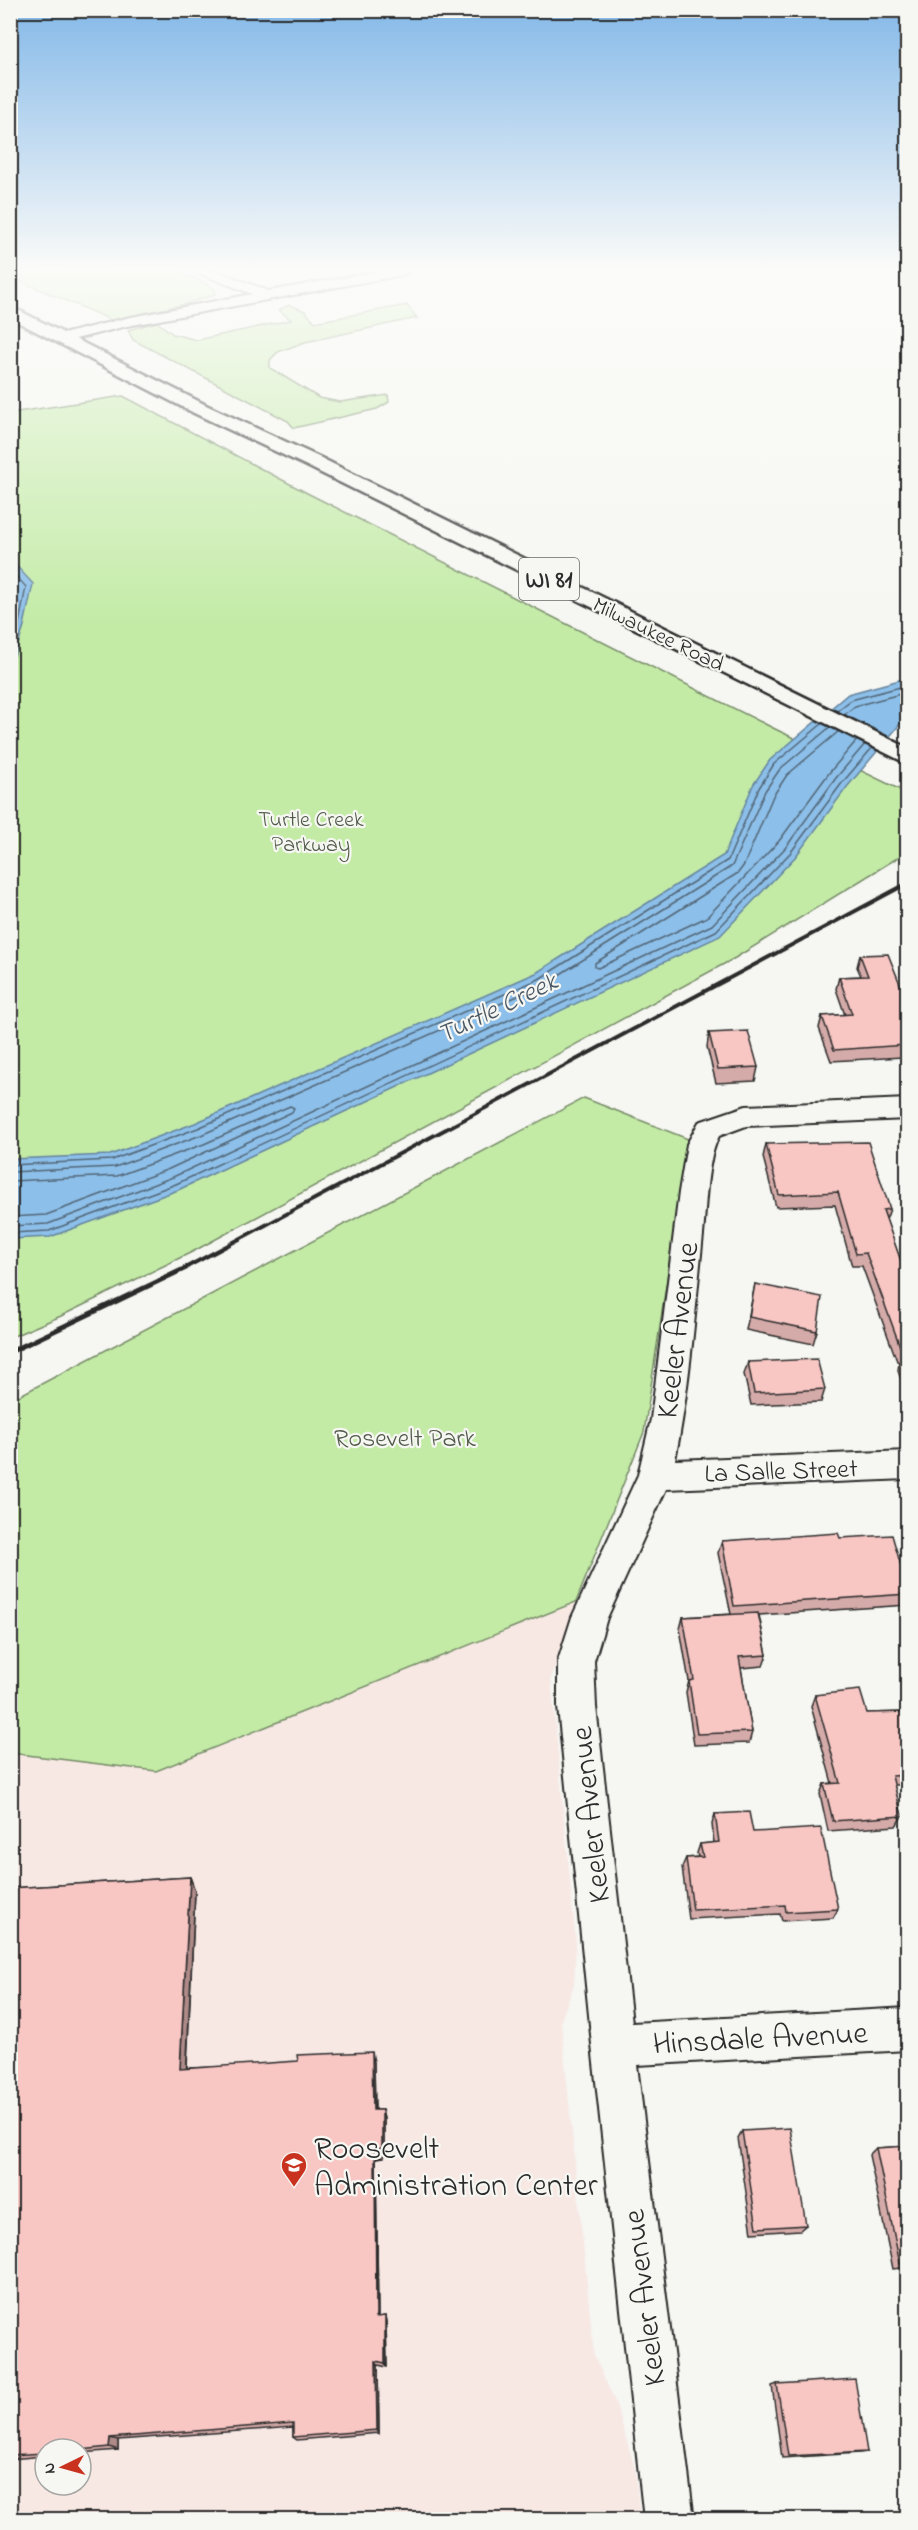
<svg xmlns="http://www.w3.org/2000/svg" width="918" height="2530" viewBox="0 0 918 2530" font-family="'Indie Flower',sans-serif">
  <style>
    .built { fill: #f7e8e4; fill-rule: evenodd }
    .green { fill: #c3eba6; stroke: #778b68; stroke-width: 1.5 }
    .water { fill: #8cbfe9; stroke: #65849d; stroke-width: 1.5 }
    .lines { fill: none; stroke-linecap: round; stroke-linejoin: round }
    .shore { stroke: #526677; stroke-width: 1.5 }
    .minor-casing { stroke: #2b2b2b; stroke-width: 4 }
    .primary-casing { stroke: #2b2b2b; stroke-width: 5 }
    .minor { fill: #f6f6f2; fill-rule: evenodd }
    .primary { fill: #f6f6f2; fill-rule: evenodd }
    .rail-far1 { stroke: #2b2b2b; stroke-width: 4 }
    .rail { stroke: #2b2b2b; stroke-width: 5 }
    .wall { fill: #d5aba9; stroke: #2b2b2b; stroke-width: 1.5 }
    .shaded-wall { fill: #ae8b89; stroke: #2b2b2b; stroke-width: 1.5 }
    .building { fill: #f8c7c4; stroke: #2b2b2b; stroke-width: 1.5 }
    .labels { text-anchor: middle; stroke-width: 4.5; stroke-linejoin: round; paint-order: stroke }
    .far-street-label { font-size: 22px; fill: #2b2b2b; stroke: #f6f6f2 }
    .far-park-label { font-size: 22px; fill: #515b4a; stroke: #f6f6f2 }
    .shield { fill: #f6f6f2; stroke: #686867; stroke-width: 1.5 }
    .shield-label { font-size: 24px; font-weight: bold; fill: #2b2b2b }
    .park-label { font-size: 26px; fill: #515b4a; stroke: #f6f6f2 }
    .street-label { font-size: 26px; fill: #2b2b2b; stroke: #f6f6f2 }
    .water-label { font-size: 27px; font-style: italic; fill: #485764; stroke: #f6f6f2 }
    .near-street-label { font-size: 32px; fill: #2b2b2b; stroke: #f6f6f2 }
    .near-poi-label { font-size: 32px; fill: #2b2b2b; stroke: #f6f6f2; text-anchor: start }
  </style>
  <rect width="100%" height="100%" fill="#f6f6f2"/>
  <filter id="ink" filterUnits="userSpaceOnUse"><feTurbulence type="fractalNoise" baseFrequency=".0167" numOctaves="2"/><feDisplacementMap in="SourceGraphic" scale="12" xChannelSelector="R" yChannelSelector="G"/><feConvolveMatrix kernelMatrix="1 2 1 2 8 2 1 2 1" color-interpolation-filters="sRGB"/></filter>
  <g filter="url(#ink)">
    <!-- built -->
    <path class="built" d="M576 1602 551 1679 576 1943 574 1984 561 2021 594 2355 616 2404 635 2469 640 2519 11 2520V1753L156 1771ZM45 2449H81V2485H45Z"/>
    <!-- green -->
    <g class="green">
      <path d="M11 271H180L214 288 216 294 186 304 111 320 11 277Z"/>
      <path d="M289 305 305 311 315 322 407 305 417 318 305 342 278 352 270 360V368L319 398 340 402 388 395 389 402 377 409 294 428 288 421 133 340 128 330 157 322 173 334 197 340 291 320 279 310Z"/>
      <path d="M123 396 309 494 771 727 907 793V852L735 958 194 1251 61 1316 11 1337V413Z"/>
      <path d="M584 1098 688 1139 644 1432 576 1602 156 1771 11 1753V1400Z"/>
    </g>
    <!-- water -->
    <g class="water">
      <path d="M11 560 33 584 23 630 11 665Z"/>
      <path d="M907 678V720L902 722 847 787 796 856 720 936 178 1190 50 1237 11 1239 10 1159 110 1155 195 1123 536 973 724 855 753 785 770 760 848 694Z"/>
    </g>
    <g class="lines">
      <!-- shore -->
      <g class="shore">
        <path d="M10 569 26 587 18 628 10 647"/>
        <path d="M837 711 851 700 908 685"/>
        <path d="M844 715 855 706 908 692"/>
        <path d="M839 731 787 775 773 796 744 865 738 873 595 963V967L598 968 707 917 779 841 829 773 857 740"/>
        <path d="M10 1165 112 1160 198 1128 539 979 728 860 759 788 774 764 823 723"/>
        <path d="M10 1172 115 1167 201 1135 543 985 732 866 765 791 780 769 830 727"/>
        <path d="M10 1181 117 1176 204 1144 290 1106 294 1108 292 1112 169 1169 46 1215 10 1217"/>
        <path d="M10 1226 48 1224 173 1177 712 925 786 847 836 778 865 744"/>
        <path d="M10 1233 49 1231 176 1184 716 931 791 852 842 783 872 748"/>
      </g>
      <!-- minor casing -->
      <g class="minor-casing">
        <g id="minor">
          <path d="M199 271H217L269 291 381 271H409L402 275 127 326 64 342 57 338 59 335 126 318 252 294 201 274Z"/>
          <path d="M908 1099V1119L746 1126 719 1136C706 1161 706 1206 703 1235 695 1310 690 1386 675 1460L908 1451V1479L666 1489 607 1618 594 1661 596 1707 632 2023 908 2008V2050L637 2065 694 2520H644L592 2045 558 1707V1661L572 1617 638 1475 651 1419 679 1192 687 1144 699 1122 746 1106Z"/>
        </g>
      </g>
      <!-- primary casing -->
      <g class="primary-casing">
        <path id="primary" d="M10 306 208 406 321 458 908 748V764L307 466 196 414 10 318Z"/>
      </g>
      <!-- minor -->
      <use href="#minor" class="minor"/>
      <!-- primary -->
      <use href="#primary" class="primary"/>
      <!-- rail-far1 -->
      <path class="rail-far1" d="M183 1269 908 883"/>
      <!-- rail -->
      <path class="rail" d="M10 1352 186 1268"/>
    </g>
    <!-- wall -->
    <g class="wall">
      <path d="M860 955 908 1004V1059L904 1060 903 1057 831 1061 819 1028 822 1016 845 1015 836 989 839 977 861 976 857 967Z"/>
      <path d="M709 1033 758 1067 755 1081 716 1083 707 1047Z"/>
      <path d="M766 1144 890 1209 886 1220 908 1281V1398L898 1371 899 1362 897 1361 862 1266H852L835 1205 776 1207 763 1157Z"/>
      <path d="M755 1284 817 1331 813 1344 746 1330Z"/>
      <path d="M748 1362 825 1389 821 1402 751 1405 744 1374Z"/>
      <path d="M840 1538 901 1566 908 1565V1605L759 1615 767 1655 763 1666 741 1668 752 1732 749 1743 694 1745 686 1692 689 1681 680 1629 683 1617 731 1614 718 1553 722 1541Z"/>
      <path d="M815 1695 867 1713 908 1712V1785H894L902 1816 896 1826 828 1831 820 1794 824 1784 832 1783 811 1706Z"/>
      <path d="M715 1814 753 1832 838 1909 833 1918 782 1921 780 1914 689 1919 682 1867 686 1858 698 1857 697 1853 700 1844 714 1843 712 1824Z"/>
      <path d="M190 1877 195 1891 187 2068 374 2062 375 2110H382L384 2119V2157L376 2158 378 2317 385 2316 386 2322 387 2367 378 2365 379 2433 297 2440 293 2437V2427L118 2440V2450L81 2453V2449H45V2456L10 2459V1888Z"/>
      <path d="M742 2131 806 2225 800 2230 752 2233 738 2138Z"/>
      <path d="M908 2146V2267L893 2269 869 2155 876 2148Z"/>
      <path d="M777 2384 867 2452 860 2453 782 2458 772 2386Z"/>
    </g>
    <!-- shaded-wall -->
    <g class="shaded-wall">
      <path d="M190 1877 195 1891 186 2079 180 2069Z"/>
      <path d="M372 2052 374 2062 375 2120 373 2110Z"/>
      <path d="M382 2110 384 2119V2157L382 2148Z"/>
      <path d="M375 2149 376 2158 378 2323 376 2317Z"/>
      <path d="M385 2316 386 2322 387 2367 385 2363Z"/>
      <path d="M376 2361 378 2365 379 2433 377 2430Z"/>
      <path d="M110 2438 118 2440V2450L109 2447Z"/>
    </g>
    <!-- building -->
    <g class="building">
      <path d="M888 954 908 1004V1048L906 1045 834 1050 822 1016 852 1014 839 977 868 976 860 955Z"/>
      <path d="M748 1031 758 1067 718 1069 709 1033Z"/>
      <path d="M868 1142 890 1209 883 1210 908 1281V1372L903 1359 904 1349H901L866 1253 856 1254 838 1192 779 1195 766 1144Z"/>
      <path d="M755 1284 822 1297 817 1331 749 1317Z"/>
      <path d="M817 1359 825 1389 754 1393 748 1362Z"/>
      <path d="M838 1533 840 1538 892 1535 901 1566 908 1565V1594L734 1606 722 1541Z"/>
      <path d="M758 1613 767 1655 739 1657 752 1732 697 1734 689 1681 694 1680 683 1617Z"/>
      <path d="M860 1690 867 1713 908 1712V1775L892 1776 902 1816 833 1821 824 1784 840 1783 815 1695Z"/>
      <path d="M749 1812 753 1832 821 1828 838 1909 786 1912 785 1905 693 1910 686 1858 703 1857 700 1844 719 1842 715 1814Z"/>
      <path d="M190 1877 180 2069 298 2061 297 2055 372 2052 373 2110H382V2148L375 2149 376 2317 385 2316V2363L376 2361 377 2430 293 2437V2423L110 2438 109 2447 81 2450 45 2449V2453L10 2455V1888Z"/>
      <path d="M790 2128 806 2225 757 2228 742 2131Z"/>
      <path d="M908 2146V2263L900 2264 876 2148Z"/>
      <path d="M855 2379 867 2452 788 2456 777 2384Z"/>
    </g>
  </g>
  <!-- sky -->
  <linearGradient id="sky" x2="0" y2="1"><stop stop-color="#83b8e8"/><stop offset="0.43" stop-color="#fbfbf9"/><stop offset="1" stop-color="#fbfbf9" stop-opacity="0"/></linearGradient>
  <rect width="918" height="625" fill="url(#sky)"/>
  <!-- icons -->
  <defs>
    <g id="school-pin" transform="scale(1.35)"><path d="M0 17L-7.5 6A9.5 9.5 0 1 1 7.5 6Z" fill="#c8321e" stroke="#f6f6f2"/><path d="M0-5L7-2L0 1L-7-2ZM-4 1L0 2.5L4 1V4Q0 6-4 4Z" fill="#fff"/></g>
  </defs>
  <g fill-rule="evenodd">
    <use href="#school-pin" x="294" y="2165"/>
  </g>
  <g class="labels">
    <!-- far-street labels -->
    <g class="far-street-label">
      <text transform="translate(659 633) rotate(26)" y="8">Milwaukee Road</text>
    </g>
    <!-- far-park labels -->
    <g class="far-park-label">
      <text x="311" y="826">Turtle Creek<tspan x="311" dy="25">Parkway</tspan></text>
    </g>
    <!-- shield labels -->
    <rect class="shield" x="519" y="558" width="60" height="42" rx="4.5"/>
    <g class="shield-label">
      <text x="549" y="587">WI 81</text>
    </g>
    <!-- park labels -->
    <g class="park-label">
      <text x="405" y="1446">Rosevelt Park</text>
    </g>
    <!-- street labels -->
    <g class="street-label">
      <text transform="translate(781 1470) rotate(-2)" y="9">La Salle Street</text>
    </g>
    <!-- water labels -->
    <g class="water-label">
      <text transform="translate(497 1007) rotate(-26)" y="9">Turtle Creek</text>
    </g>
    <!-- near-street labels -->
    <g class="near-street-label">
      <text transform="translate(676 1330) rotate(-83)" y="11">Keeler Avenue</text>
      <text transform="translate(589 1815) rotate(-96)" y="11">Keeler Avenue</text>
      <text transform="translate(760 2037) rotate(-3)" y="11">Hinsdale Avenue</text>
      <text transform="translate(643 2298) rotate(-97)" y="11">Keeler Avenue</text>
    </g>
    <!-- near-poi labels -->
    <g class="near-poi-label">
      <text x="314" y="2158">Roosevelt<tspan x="314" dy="37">Administration Center</tspan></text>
    </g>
  </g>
  <!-- margin -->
  <rect width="918" height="2530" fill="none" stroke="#f6f6f2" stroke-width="36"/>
  <rect x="18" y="18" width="882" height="2494" fill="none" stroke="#2b2b2b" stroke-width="2" filter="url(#ink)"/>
  <!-- north arrow -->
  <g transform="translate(63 2467) rotate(265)"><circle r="28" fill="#f6f6f2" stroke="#a5a5a2" stroke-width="1.5"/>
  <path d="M0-4.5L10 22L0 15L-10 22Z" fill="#c8321e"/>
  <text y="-9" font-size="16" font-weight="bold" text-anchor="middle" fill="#2b2b2b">N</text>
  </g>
</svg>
